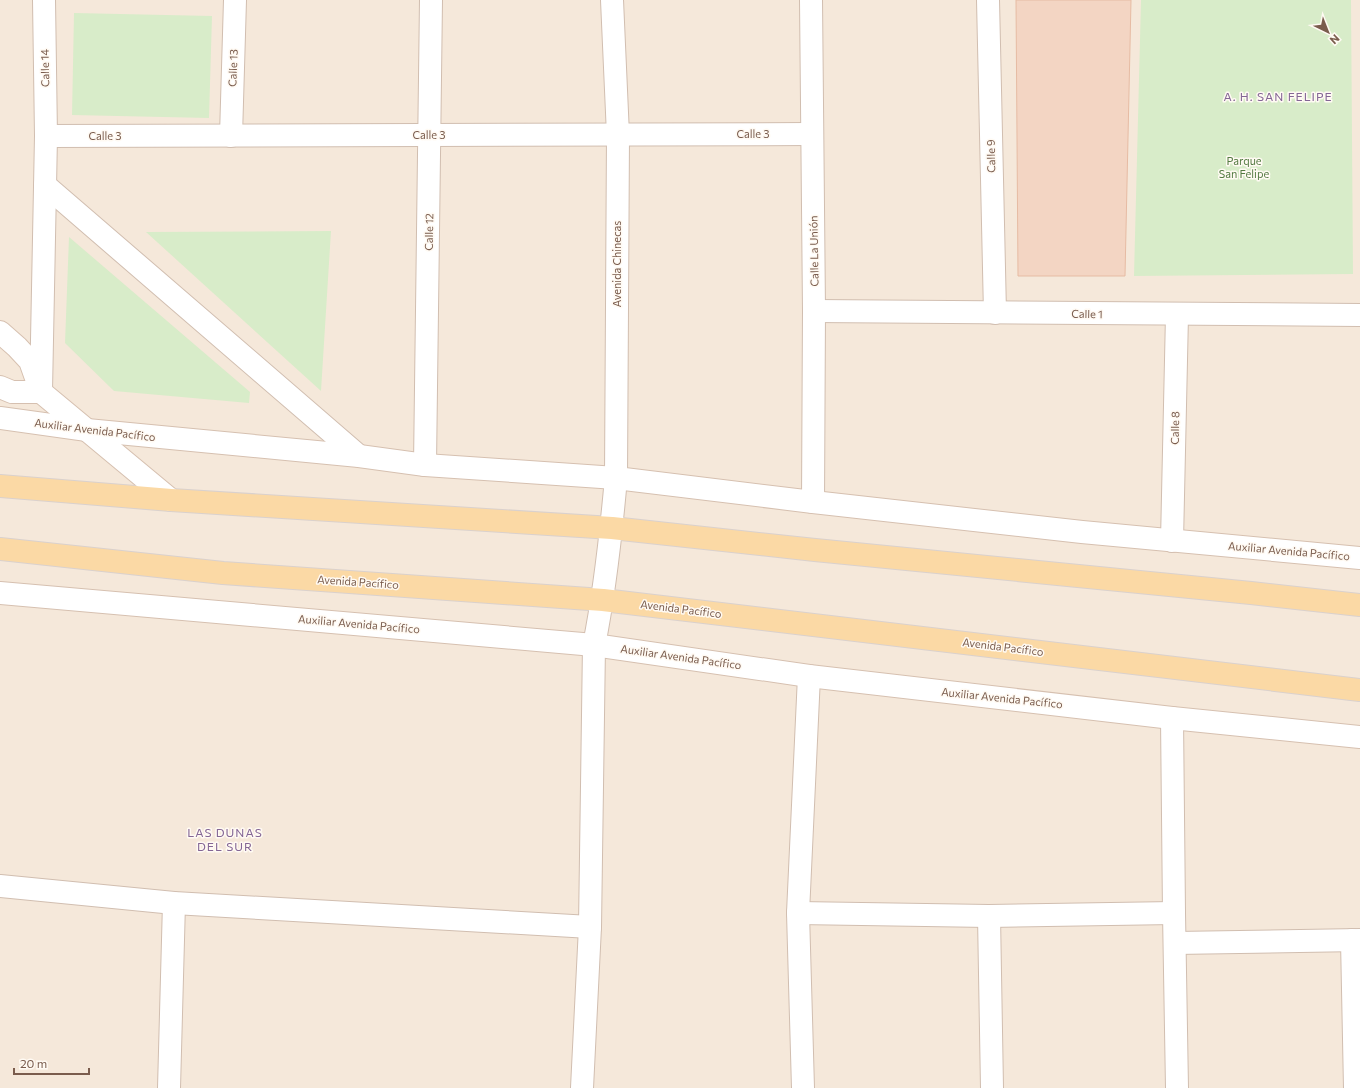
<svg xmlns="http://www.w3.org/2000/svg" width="1360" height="1088" viewBox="0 0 1360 1088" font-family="Commissioner,sans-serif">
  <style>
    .residential { fill: #f5e8da }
    .green { fill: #d8ecc9 }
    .building { fill: #f3d5c3; stroke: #e6bba3 }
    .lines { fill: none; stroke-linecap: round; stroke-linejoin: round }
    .minor-casing { stroke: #d1beb0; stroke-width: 24 }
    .secondary-casing { stroke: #d6c0b0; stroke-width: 24 }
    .primary-casing { stroke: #dad1cd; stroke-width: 24 }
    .minor { stroke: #fff; stroke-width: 22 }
    .secondary { stroke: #fff; stroke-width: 22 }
    .primary { stroke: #fbd9a5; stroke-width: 22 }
    .labels { text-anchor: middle; stroke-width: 3; stroke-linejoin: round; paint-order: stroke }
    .street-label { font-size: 11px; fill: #7a5c4d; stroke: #fffaf3 }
    .park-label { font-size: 11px; fill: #537a41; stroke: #fffaf3 }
    .neighbourhood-label { font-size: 12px; letter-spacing: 1px; fill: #846695; stroke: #fffaf3 }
  </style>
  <rect width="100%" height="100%" fill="#fdf6ec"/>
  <!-- residential -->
  <rect class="residential" x="0" y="0" width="1360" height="1088"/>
  <!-- green -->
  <g class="green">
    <path d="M1141 0H1351L1353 274 1134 276Z"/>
    <path d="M74 13 212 16 209 118 72 115Z"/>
    <path d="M331 231 321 391 146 232Z"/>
    <path d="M69 237 250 392 249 403 114 391 65 343Z"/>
  </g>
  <!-- building -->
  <path class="building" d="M1016 0H1131L1125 276H1018Z"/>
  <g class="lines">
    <!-- minor casing -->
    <g class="minor-casing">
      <g id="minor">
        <path d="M811 0 814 311 813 502"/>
        <path d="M988 0 995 313"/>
        <path d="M46 136 812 134"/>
        <path d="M231 136 235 0"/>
        <path d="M45 185 359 456"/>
        <path d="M814 311 1360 315"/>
        <path d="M41 391 46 136 44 0"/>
        <path d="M425 465 431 0"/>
        <path d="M1172 541 1177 315"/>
        <path d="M1172 718 1174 913 1177 1088"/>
        <path d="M0 886 174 903 590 927"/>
        <path d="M798 913 989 916 1174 913"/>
        <path d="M989 916 992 1088"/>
        <path d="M1352 940 1355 1088"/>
        <path d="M1175 943 1360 940"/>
        <path d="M169 1088 174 903"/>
        <path d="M582 1088 590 927 594 645C605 590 611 534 616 478L618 135 612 0"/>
        <path d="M803 1088 798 913 809 676"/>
      </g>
    </g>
    <!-- secondary casing -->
    <g class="secondary-casing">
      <g id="secondary">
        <path d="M0 332 17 347 30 361 41 392 171 500"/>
        <path d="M0 387 12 392H41"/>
        <path d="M0 418 87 430 359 456 425 465 616 478 813 502 1082 532 1360 558"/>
        <path d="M0 593 594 645 809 676 1172 718 1360 737"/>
      </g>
    </g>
    <!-- primary casing -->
    <g class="primary-casing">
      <g id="primary">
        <path d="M0 486 171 500 612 528 815 550 1251 593 1360 605"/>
        <path d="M0 549 223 573 603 600 1360 690"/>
      </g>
    </g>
    <!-- minor -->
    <use href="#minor" class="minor"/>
    <!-- secondary -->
    <use href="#secondary" class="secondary"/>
    <!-- primary -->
    <use href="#primary" class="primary"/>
  </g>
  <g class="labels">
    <!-- street labels -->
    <g class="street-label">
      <text transform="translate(45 68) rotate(-91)" y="4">Calle 14</text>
      <text transform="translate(233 68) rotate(-88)" y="4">Calle 13</text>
      <text x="753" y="138">Calle 3</text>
      <text x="429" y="139">Calle 3</text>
      <text x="105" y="140">Calle 3</text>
      <text transform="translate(991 156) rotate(-91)" y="4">Calle 9</text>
      <text transform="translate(429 232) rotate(-89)" y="4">Calle 12</text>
      <text transform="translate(814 251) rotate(-91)" y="4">Calle La Unión</text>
      <text transform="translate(617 264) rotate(-90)" y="4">Avenida Chinecas</text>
      <text transform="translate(1087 314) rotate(1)" y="4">Calle 1</text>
      <text transform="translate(1175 428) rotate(-89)" y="4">Calle 8</text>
      <text transform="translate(95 430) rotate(7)" y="4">Auxiliar Avenida Pacífico</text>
      <text transform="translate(1289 551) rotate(5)" y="4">Auxiliar Avenida Pacífico</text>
      <text transform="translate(358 582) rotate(4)" y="4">Avenida Pacífico</text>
      <text transform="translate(681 609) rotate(7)" y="4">Avenida Pacífico</text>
      <text transform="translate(359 624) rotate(5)" y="4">Auxiliar Avenida Pacífico</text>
      <text transform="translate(1003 647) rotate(7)" y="4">Avenida Pacífico</text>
      <text transform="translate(681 657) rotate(8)" y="4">Auxiliar Avenida Pacífico</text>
      <text transform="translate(1002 698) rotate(6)" y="4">Auxiliar Avenida Pacífico</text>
    </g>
    <!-- park labels -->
    <g class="park-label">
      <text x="1244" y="165">Parque<tspan x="1244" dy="13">San Felipe</tspan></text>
    </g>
    <!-- neighbourhood labels -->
    <g class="neighbourhood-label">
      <text x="1278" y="101">A. H. SAN FELIPE</text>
      <text x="225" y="837">LAS DUNAS<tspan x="225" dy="14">DEL SUR</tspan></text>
    </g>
  </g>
  <!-- north arrow -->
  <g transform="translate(1328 32) rotate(137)" stroke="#fffaf3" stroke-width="3" paint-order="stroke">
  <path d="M0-3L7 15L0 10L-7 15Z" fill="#7a5c4d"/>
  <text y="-6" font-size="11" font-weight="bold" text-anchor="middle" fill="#7a5c4d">N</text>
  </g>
  <!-- scale -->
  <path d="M14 1068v6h75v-6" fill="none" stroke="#7a5c4d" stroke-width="2"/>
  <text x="20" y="1068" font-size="12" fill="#7a5c4d" stroke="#fffaf3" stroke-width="3" paint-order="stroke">20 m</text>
</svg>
